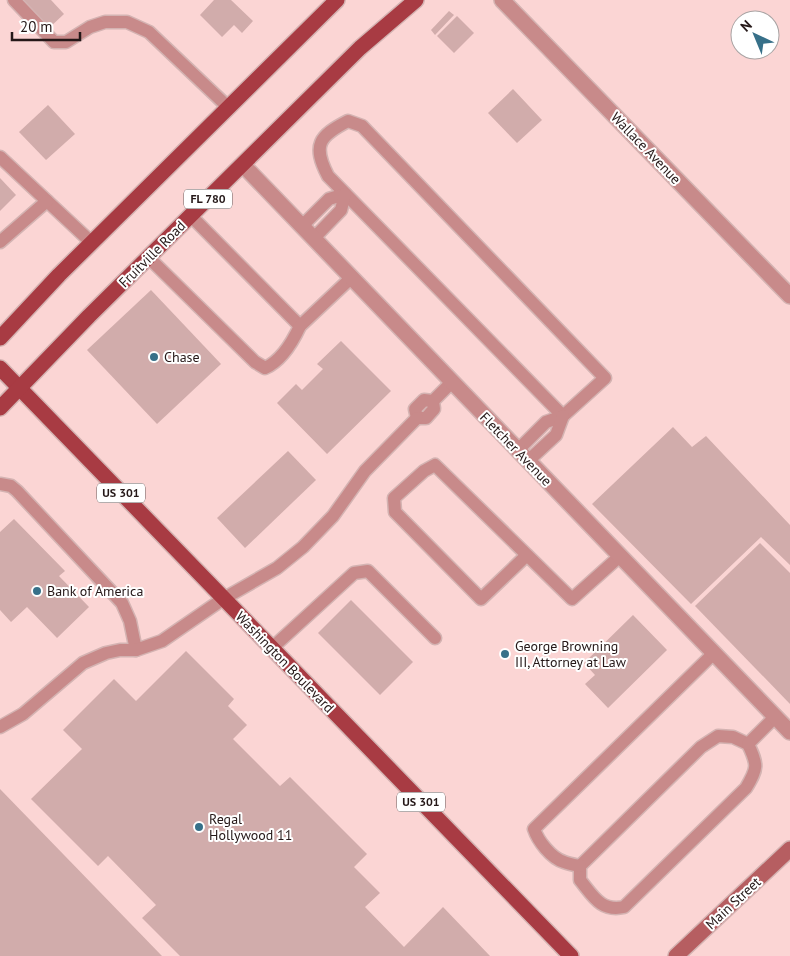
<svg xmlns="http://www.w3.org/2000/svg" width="790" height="956" viewBox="0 0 790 956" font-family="'PT Sans',sans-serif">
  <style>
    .building { fill: #d1acab }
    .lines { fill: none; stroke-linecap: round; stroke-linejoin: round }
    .lane-casing { stroke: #d4b3b2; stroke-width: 15 }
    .street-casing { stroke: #d4b3b2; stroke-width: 18 }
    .secondary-casing { stroke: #d4b3b2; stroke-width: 18 }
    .primary-casing { stroke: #d4b3b2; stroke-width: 18 }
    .lane { stroke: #c88a8a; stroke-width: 12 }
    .street { stroke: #c88a8a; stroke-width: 15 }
    .secondary { stroke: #b65e61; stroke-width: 15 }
    .primary { stroke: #a83b43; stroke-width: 15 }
    .poi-dot { fill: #377089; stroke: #fff; stroke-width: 2 }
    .labels { text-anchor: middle; stroke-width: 4; stroke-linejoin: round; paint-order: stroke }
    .shield { fill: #fff; stroke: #665d5d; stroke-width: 1 }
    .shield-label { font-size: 12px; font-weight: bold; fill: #251818 }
    .street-label { font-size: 14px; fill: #251818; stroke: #fff }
    .poi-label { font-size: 14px; fill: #251818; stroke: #fff; text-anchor: start }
  </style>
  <rect width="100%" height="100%" fill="#fbd5d4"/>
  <!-- building -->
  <g class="building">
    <path d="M23 0H51L64 14 49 28Z"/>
    <path d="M214 0H231L253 21 242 33 234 25 222 37 200 15Z"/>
    <path d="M449 11 454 15 435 35 431 30Z"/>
    <path d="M457 16 474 33 454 53 437 36Z"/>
    <path d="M513 89 542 120 517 143 488 113Z"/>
    <path d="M48 105 75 134 46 160 19 132Z"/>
    <path d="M0 178 16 195 0 211Z"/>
    <path d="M151 290 221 364 157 424 87 350Z"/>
    <path d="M341 341 391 391 327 454 277 403 296 384 302 390 323 369 317 364Z"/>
    <path d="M673 427 692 447 706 436 790 525V565L761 537 691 604 592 504Z"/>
    <path d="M288 451 316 480 245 548 217 518Z"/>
    <path d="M14 519 65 571 59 576 89 607 57 638 27 607 11 622 0 610V532Z"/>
    <path d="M760 543 790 573V704L695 606Z"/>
    <path d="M351 600 413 662 380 695 318 633Z"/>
    <path d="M633 615 667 650 608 708 585 684 595 675 584 663Z"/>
    <path d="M186 651 234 699 228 706 247 725 233 739 280 786 290 777 367 854 354 867 380 893 365 907 404 947 443 907 490 956H180L142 918 156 905 108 856 98 866 31 799 82 749 63 730 114 679 136 701Z"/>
    <path d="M0 789 162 956H0Z"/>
  </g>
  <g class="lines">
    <!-- lane casing -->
    <g class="lane-casing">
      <g id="lane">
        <path d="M14 0 54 42H66L90 27 105 22H127L149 32 229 108"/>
        <path d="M348 121 362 126 605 378 563 416 328 176C312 145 319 136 348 121Z"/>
        <path d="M0 157 92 243"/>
        <path d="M191 216 300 326"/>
        <path d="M302 226 329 199 345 194"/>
        <path d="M314 238 341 210 345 194"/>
        <path d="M0 242 47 201"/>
        <path d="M149 258 255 362 265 368C281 361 293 341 300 326L351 278"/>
        <path d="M433 401 424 400 415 409 417 418H426L434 409 433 401 452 382"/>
        <path d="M518 450 546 422 563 416"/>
        <path d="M528 461 556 435 563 416"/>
        <path d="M0 484 11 486 17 491 122 603 130 621 136 650"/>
        <path d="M527 555 481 599 395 512 394 498 424 471 435 465 572 599 620 556"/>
        <path d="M272 648 354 573 368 571 435 638"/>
        <path d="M0 727 23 714 83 663 106 653 120 650H136L162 641 223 599 277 568 303 547 333 516 365 471 417 418"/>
        <path d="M718 736 733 737 748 744C758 765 758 768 746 788L624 907C601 912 593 896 580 880V866L701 747Z"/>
        <path d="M748 744 775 717"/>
        <path d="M580 866C575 865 569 864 564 862 551 858 538 841 534 829L714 653"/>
      </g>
    </g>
    <!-- street casing -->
    <g class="street-casing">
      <g id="street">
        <path d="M502 0 790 296"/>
        <path d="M243 165 790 732"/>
      </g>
    </g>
    <!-- secondary casing -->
    <g class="secondary-casing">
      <path id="secondary" d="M676 956 790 849"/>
    </g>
    <!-- primary casing -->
    <g class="primary-casing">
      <g id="primary">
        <path d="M0 338 59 275 337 0"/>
        <path d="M0 368 571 956"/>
        <path d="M0 408 89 316 360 48 416 0"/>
      </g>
    </g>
    <!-- lane -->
    <use href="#lane" class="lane"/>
    <!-- street -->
    <use href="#street" class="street"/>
    <!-- secondary -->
    <use href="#secondary" class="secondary"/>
    <!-- primary -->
    <use href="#primary" class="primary"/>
  </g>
  <!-- markers -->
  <g class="poi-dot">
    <circle cx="154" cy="357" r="5"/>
    <circle cx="37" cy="591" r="5"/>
    <circle cx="505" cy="654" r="5"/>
    <circle cx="199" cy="827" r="5"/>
  </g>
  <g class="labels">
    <!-- shield labels -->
    <g class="shield">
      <rect x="184" y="189.5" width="48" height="19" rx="4"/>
      <rect x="97" y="483.5" width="48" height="19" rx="4"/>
      <rect x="397" y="792.5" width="48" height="19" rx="4"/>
    </g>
    <g class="shield-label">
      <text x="208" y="203">FL 780</text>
      <text x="121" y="497">US 301</text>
      <text x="421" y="806">US 301</text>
    </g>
    <!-- street labels -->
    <g class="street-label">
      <text transform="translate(646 148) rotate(46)" y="5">Wallace Avenue</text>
      <text transform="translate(152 254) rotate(-45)" y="5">Fruitville Road</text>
      <text transform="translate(516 449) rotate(46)" y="5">Fletcher Avenue</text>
      <text transform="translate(285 662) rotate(46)" y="5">Washington Boulevard</text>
      <text transform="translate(733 903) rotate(-43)" y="5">Main Street</text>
    </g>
    <!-- poi labels -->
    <g class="poi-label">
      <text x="164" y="362">Chase</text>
      <text x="47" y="596">Bank of America</text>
      <text x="515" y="651">George Browning<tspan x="515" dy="16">III, Attorney at Law</tspan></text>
      <text x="209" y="824">Regal<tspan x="209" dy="16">Hollywood 11</tspan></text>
    </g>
  </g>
  <!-- north arrow -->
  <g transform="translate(755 35) rotate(316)"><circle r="24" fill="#ffffff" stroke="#a8a3a3"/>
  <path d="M0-4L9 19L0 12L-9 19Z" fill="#377089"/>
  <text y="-8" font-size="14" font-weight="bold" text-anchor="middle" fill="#251818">N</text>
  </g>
  <!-- scale -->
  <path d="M12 32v8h68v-8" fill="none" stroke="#251818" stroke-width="2.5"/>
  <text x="20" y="32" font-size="15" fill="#251818" stroke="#ffffff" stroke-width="4" paint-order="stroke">20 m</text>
</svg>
